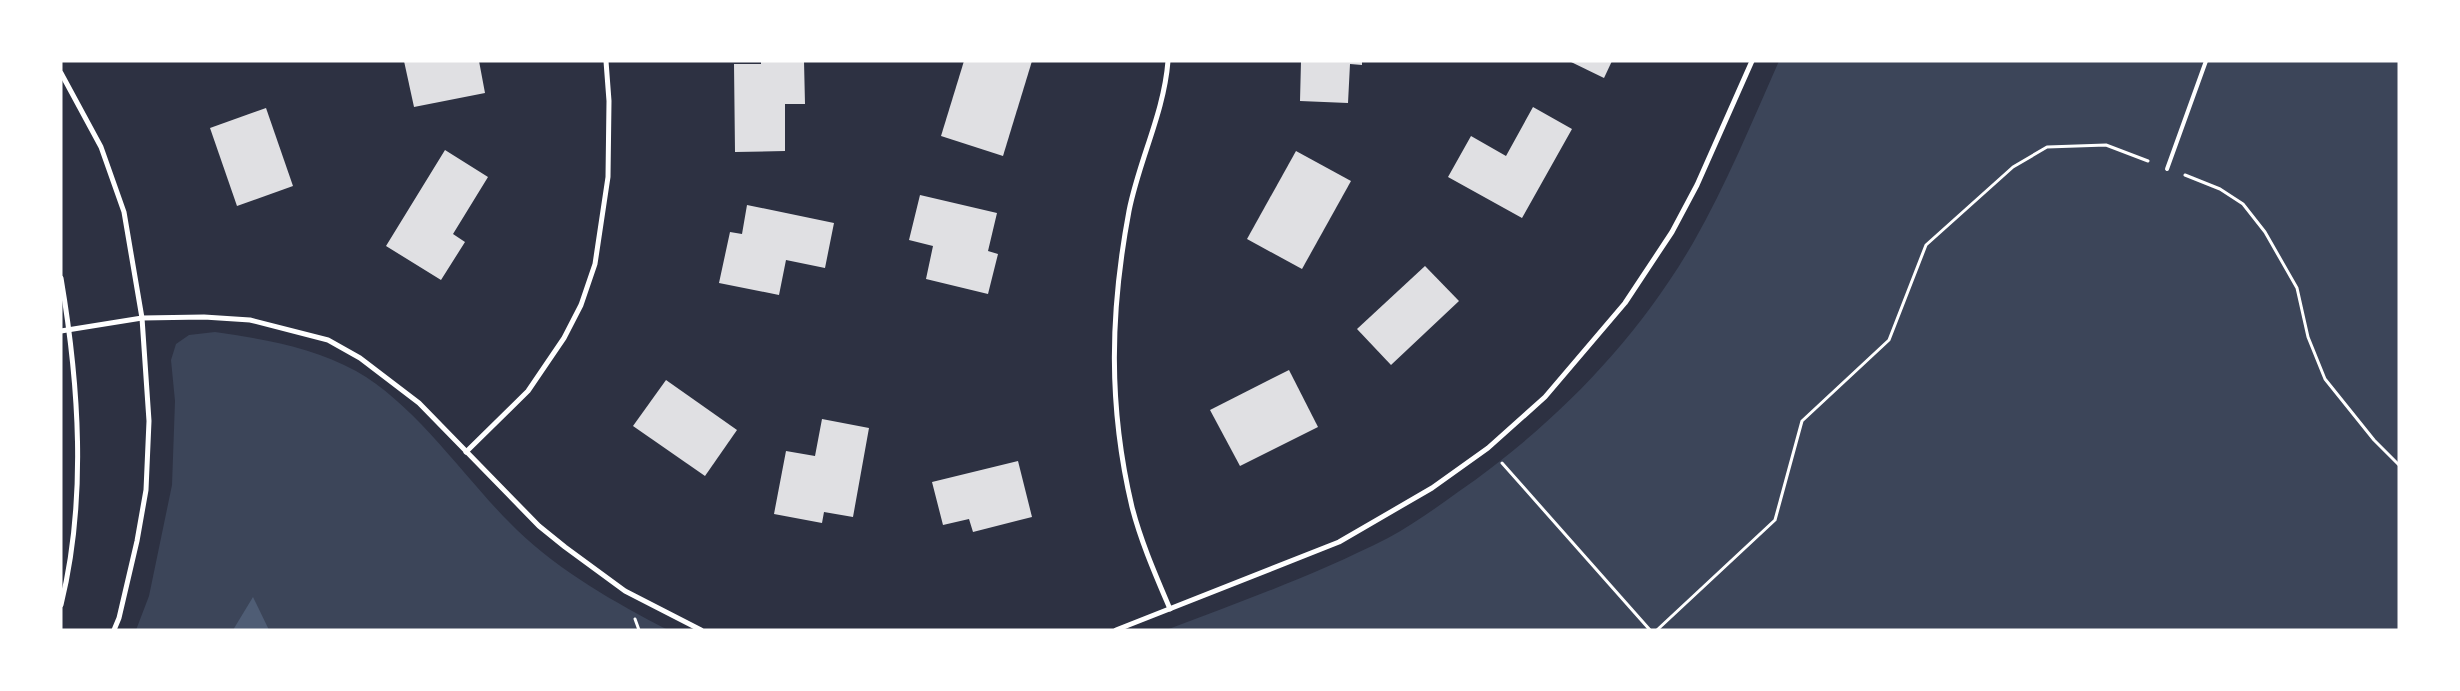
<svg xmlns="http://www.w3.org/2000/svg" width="2460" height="691" viewBox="0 0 2460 691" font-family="'Source Sans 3',sans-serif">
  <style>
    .green { fill: #3c4559 }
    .water { fill: #4f5d75 }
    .building { fill: #e0e0e3 }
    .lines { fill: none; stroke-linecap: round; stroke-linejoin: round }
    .path { stroke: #fff; stroke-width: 3 }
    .service { stroke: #fff; stroke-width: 4 }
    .minor { stroke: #fff; stroke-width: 5 }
  </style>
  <rect width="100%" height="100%" fill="#2d3142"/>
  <!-- green -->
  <g class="green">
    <path d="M1779 61H2399V630H1166C1241 602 1317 574 1388 538 1412 525 1436 508 1458 492 1553 426 1634 344 1693 243 1726 185 1752 122 1779 61Z"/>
    <path d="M215 332C263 339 313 347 356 371 418 406 466 481 517 530 561 572 614 602 668 630H136L149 596 172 485 175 401 171 360 176 344 189 335Z"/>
  </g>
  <!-- water -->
  <path class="water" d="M253 597 269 630H233Z"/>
  <!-- building -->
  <g class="building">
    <path d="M404 61H479L485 93 414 107Z"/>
    <path d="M761 61H804L805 104H785V151L735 152 734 64H761Z"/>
    <path d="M964 61H1032L1003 156 941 136Z"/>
    <path d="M1301 61H1362V65L1350 64 1348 103 1300 101Z"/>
    <path d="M1569 61H1612L1604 78Z"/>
    <path d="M1533 107 1572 129 1522 218 1448 177 1471 136 1506 156Z"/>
    <path d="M266 108 293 186 237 206 210 128Z"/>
    <path d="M445 150 488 177 453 234 465 242 441 280 386 246Z"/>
    <path d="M1296 151 1351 181 1302 269 1247 239Z"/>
    <path d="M920 195 997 213 988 251 998 254 988 294 926 279 933 246 909 240Z"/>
    <path d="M747 205 834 223 825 268 786 260 779 295 719 283 730 232 742 234Z"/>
    <path d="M1425 266 1459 301 1391 365 1357 329Z"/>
    <path d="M1289 370 1318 427 1240 466 1210 410Z"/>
    <path d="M666 380 737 430 705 476 633 426Z"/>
    <path d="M822 419 869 428 853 517 824 512 822 523 774 514 786 451 815 456Z"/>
    <path d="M1018 461 1032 517 973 532 969 519 943 525 932 482Z"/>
  </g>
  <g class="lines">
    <!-- path -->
    <g class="path">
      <path d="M2185 175 2220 189 2243 204 2265 232 2297 288 2308 337 2325 379 2374 440 2399 465"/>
      <path d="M1502 463 1650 630"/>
      <path d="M635 619 639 630"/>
      <path d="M1657 630 1775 520 1802 421 1889 340 1926 245 2013 167 2047 147 2106 145 2148 161"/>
    </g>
    <!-- service -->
    <path class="service" d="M2167 169 2206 61"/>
    <!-- minor -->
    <g class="minor">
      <path d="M1168 61C1164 113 1139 160 1129 211 1110 312 1108 406 1132 507 1141 542 1156 576 1170 609"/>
      <path d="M61 73 101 147 124 212 142 318 149 421 146 490 137 541 119 618 114 630"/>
      <path d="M61 278C79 385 87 499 61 605"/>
      <path d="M61 331 142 318 204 317 250 320 328 340 360 358 419 403 539 526 565 547 625 591 701 630"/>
      <path d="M466 452 528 391 564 338 581 305 595 264 608 177 609 101 606 61"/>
      <path d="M1116 630 1339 542 1432 488 1488 448 1545 397 1625 303 1672 232 1697 185 1752 61"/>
    </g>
  </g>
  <!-- border -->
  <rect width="2460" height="691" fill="none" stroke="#ffffff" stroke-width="125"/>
</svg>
